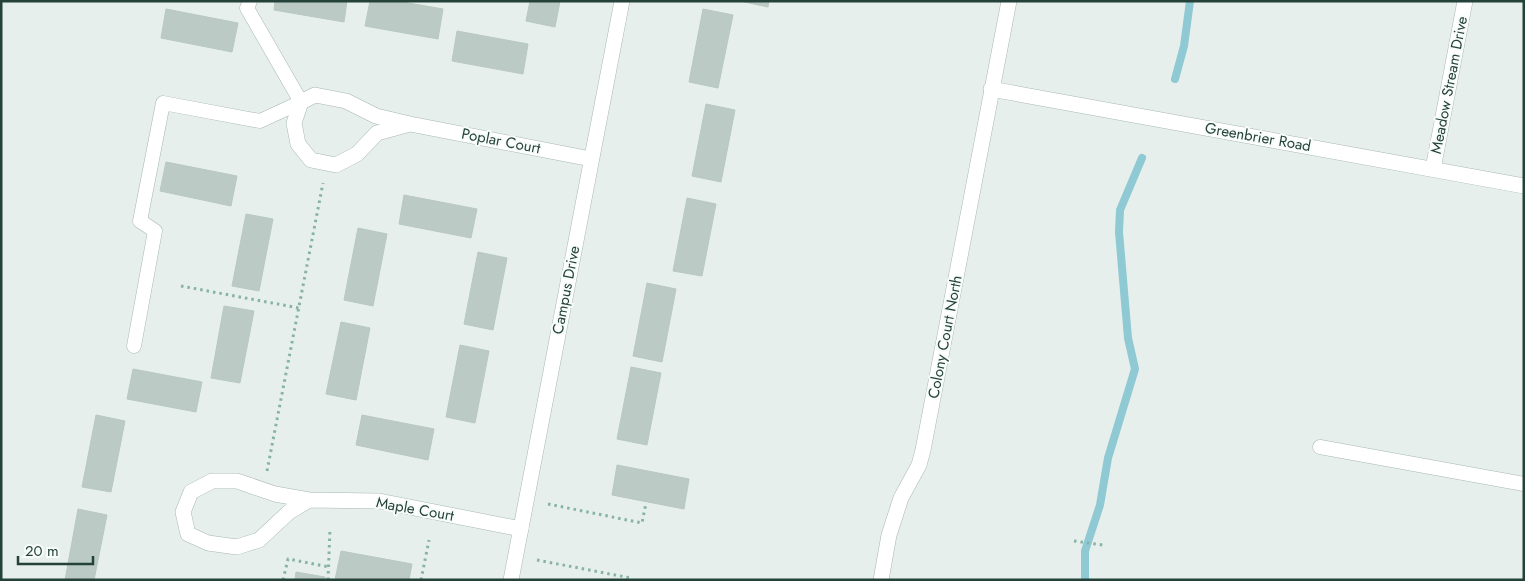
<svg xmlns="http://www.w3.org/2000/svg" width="1525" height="581" viewBox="0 0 1525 581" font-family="Jost,sans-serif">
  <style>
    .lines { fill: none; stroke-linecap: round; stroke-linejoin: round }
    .stream { stroke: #8ec9d4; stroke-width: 8 }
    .building { fill: #bbcac4; stroke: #b8c9c2 }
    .service-casing { stroke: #a8b8b2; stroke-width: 15 }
    .minor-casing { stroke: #a8b8b2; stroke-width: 16 }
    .path { stroke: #86b3a5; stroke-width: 3; stroke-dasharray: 2.5 4; stroke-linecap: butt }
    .service { stroke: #fff; stroke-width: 14 }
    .minor { stroke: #fff; stroke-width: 15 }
    .labels { text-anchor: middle; stroke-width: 4; stroke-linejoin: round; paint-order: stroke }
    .street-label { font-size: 15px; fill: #24423a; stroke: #f7fbf9 }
  </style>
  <rect width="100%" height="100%" fill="#e6efeb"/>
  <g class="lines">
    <!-- stream -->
    <g class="stream">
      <path d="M1175 79 1184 46 1190 1"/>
      <path d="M1085 580V551L1100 505 1108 458 1135 369 1128 338 1119 232 1120 210 1142 158"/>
    </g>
  </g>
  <!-- building -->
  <g class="building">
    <path d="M275 1H347L344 22 274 10Z"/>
    <path d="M370 1H397L443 9 438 39 365 26Z"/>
    <path d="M530 1H560L555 27 526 21Z"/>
    <path d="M740 1H769L768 7Z"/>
    <path d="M166 9 238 23 232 52 161 38Z"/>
    <path d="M703 9 733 15 718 88 689 82Z"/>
    <path d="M457 31 528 44 523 74 452 61Z"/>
    <path d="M706 104 735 110 721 182 692 176Z"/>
    <path d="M166 162 237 176 231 206 160 191Z"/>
    <path d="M404 195 477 209 471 238 399 224Z"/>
    <path d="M687 198 716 204 702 276 673 271Z"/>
    <path d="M246 214 273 219 259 291 232 286Z"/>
    <path d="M358 228 387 234 373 306 344 300Z"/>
    <path d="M478 252 507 258 493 330 464 324Z"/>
    <path d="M647 283 676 289 662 362 633 356Z"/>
    <path d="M224 306 254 311 240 383 211 378Z"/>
    <path d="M341 322 370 328 356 400 326 394Z"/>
    <path d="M460 345 489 351 475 423 446 417Z"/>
    <path d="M631 367 661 373 647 445 617 439Z"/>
    <path d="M133 369 202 382 196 412 127 399Z"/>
    <path d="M96 415 125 421 111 492 82 487Z"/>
    <path d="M362 415 434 429 428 460 356 445Z"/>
    <path d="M617 465 689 479 684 509 612 495Z"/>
    <path d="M78 509 107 515 94 580H65Z"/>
    <path d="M341 551 412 564 409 580H335Z"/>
    <path d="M296 572 325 577V580H295Z"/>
  </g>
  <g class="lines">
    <!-- service casing -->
    <g class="service-casing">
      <g id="service">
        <path d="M134 346 155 231 140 221 163 103 260 121 301 102 247 8 250 1"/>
        <path d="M1320 447 1524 484"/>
      </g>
    </g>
    <!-- minor casing -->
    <g class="minor-casing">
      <g id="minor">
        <path d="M991 89 1524 186"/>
        <path d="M410 124 377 133 357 154 336 165 311 160 298 144 294 123 301 102 315 95 346 101 376 116 410 124 591 159"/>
        <path d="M1433 169 1465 1"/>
        <path d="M309 500 289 512 259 540 237 547 208 543 188 534 183 512 191 492 212 481H237L275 494 309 500 379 501 521 529"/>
        <path d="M511 580 622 1"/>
        <path d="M881 580 889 535 901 498 919 465 923 450 1009 1"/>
      </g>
    </g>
    <!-- path -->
    <g class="path">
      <path d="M181 286 299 308"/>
      <path d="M267 471 323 183"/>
      <path d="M548 504 642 523 646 503"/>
      <path d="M1074 541 1103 545"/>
      <path d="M537 560 631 578V580"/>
      <path d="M283 580 288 559 329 567"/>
      <path d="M328 580 330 529"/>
      <path d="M421 580 429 540"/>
    </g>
    <!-- service -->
    <use href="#service" class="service"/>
    <!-- minor -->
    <use href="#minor" class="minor"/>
  </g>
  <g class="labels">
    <!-- street labels -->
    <g class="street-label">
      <text transform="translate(1449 85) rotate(-79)" y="5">Meadow Stream Drive</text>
      <text transform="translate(1258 137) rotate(10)" y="5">Greenbrier Road</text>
      <text transform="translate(501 141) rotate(11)" y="5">Poplar Court</text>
      <text transform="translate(566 290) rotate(-79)" y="5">Campus Drive</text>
      <text transform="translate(945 337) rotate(-79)" y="5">Colony Court North</text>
      <text transform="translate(415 509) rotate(10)" y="5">Maple Court</text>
    </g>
  </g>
  <!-- border -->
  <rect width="1525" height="581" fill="none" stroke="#24423a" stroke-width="5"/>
  <!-- scale -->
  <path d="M18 556v8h75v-8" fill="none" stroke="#24423a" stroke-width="2.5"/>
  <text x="25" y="556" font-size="15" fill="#24423a" stroke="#f7fbf9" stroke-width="4" paint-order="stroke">20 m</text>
</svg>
